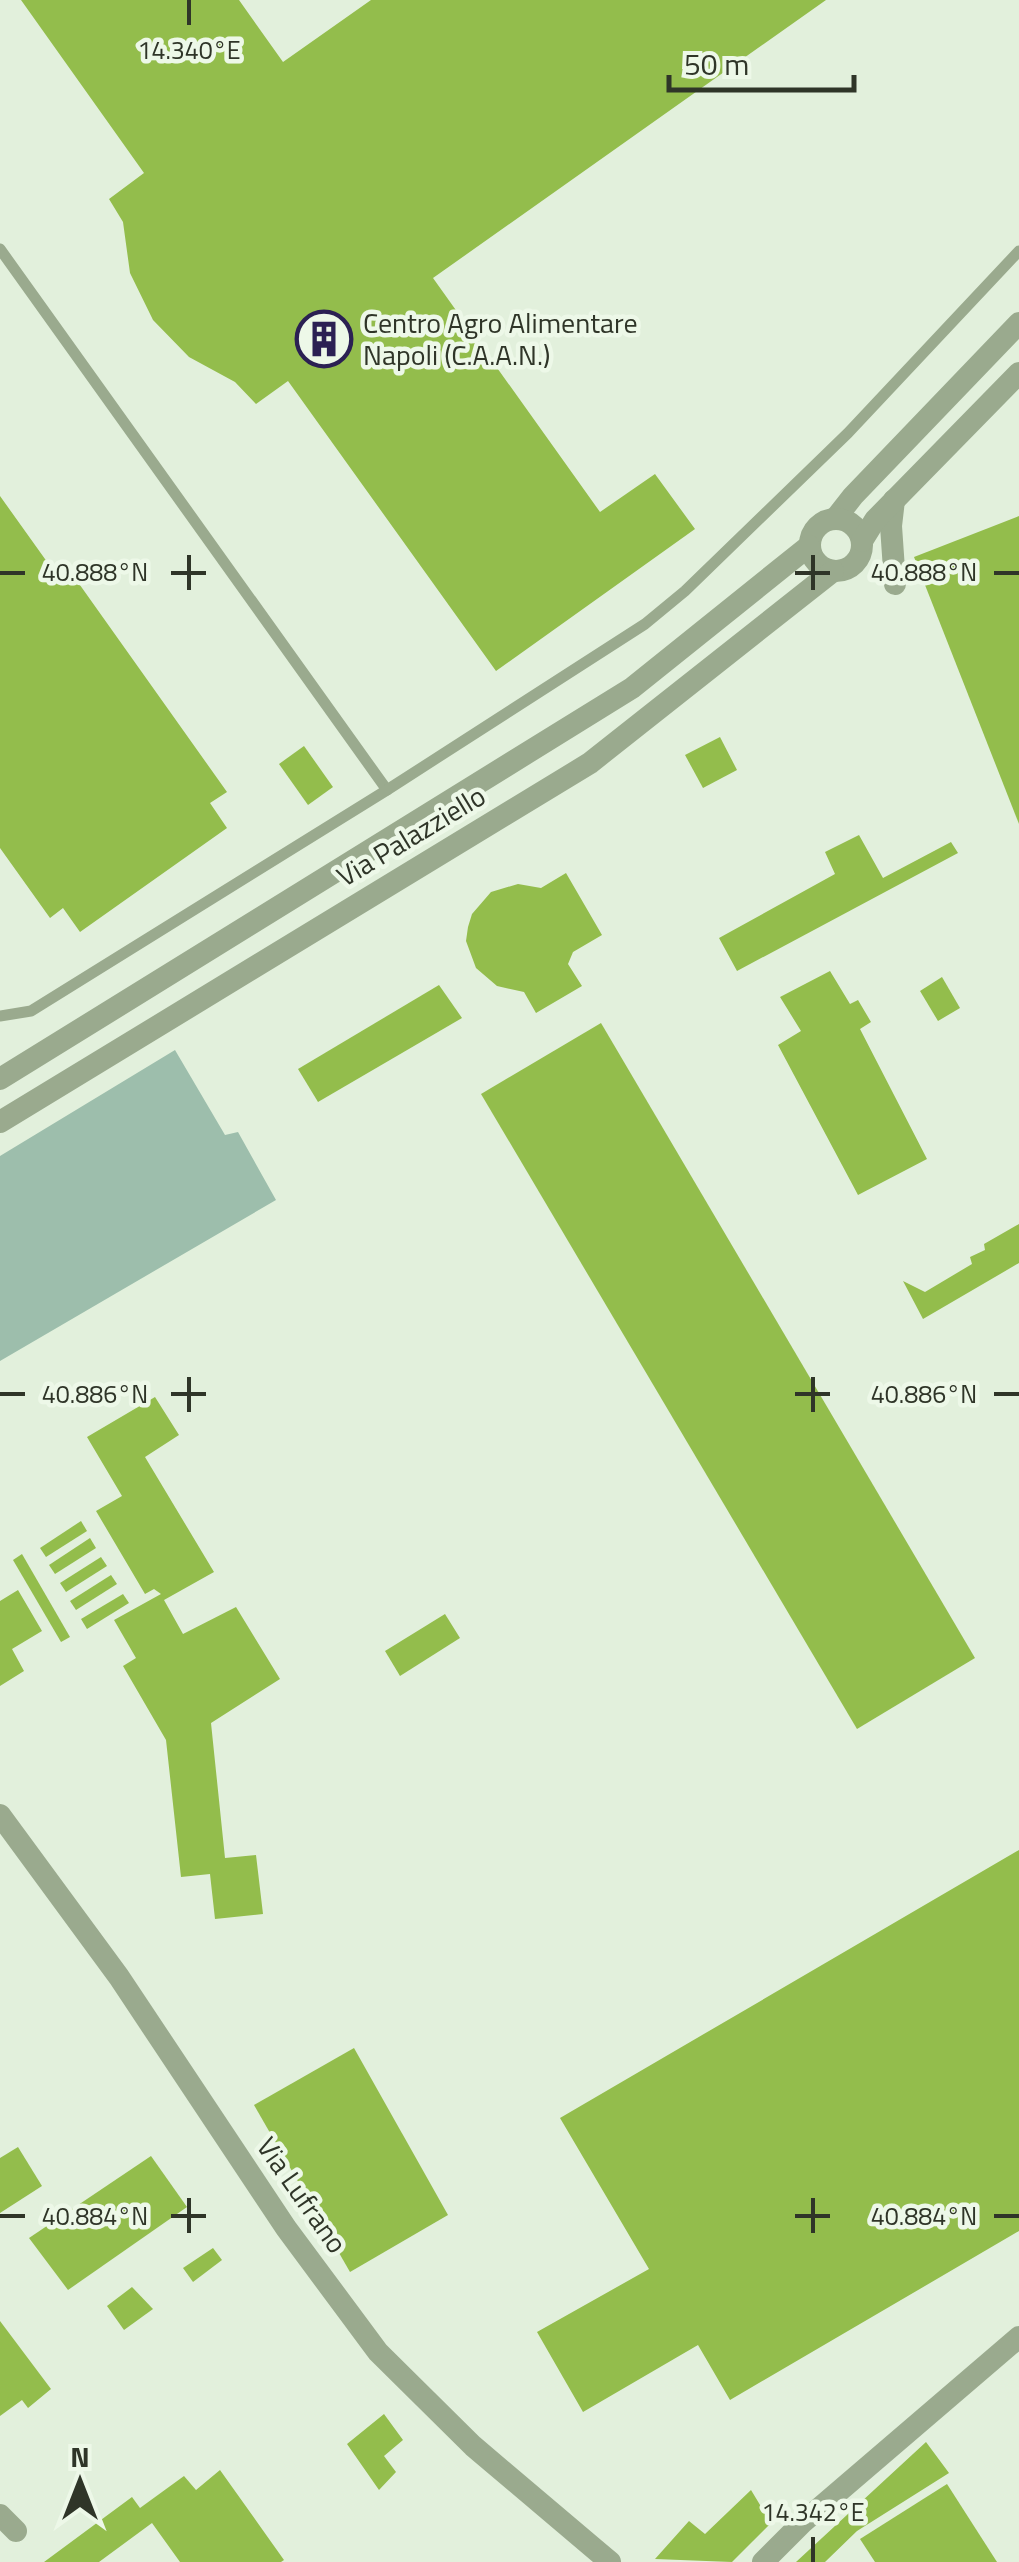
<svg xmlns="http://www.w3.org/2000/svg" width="1019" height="2562" viewBox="0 0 1019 2562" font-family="'Titillium Web',sans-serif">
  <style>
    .green { fill: #9dbeac }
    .building { fill: #93bd4c }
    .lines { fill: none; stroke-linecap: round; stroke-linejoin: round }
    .lane { stroke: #9aaa8e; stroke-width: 11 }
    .street { stroke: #9aaa8e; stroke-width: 22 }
    .ticks { fill: none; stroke: #2f3528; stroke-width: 4 }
    .labels { text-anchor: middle; stroke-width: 9; stroke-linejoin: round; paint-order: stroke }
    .poi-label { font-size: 28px; fill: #2f3528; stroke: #edf8e8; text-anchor: start }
    .street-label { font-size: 28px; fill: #2f3528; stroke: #edf8e8 }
    .ticks-label { font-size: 25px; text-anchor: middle; fill: #2f3528; stroke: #edf8e8; stroke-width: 9; stroke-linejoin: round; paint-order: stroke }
  </style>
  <rect width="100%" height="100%" fill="#e2f0dc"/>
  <!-- green -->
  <path class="green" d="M175 1050 225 1135 238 1132 276 1200 0 1361V1156Z"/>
  <!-- building -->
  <g class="building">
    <path d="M21 0H239L283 62 371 0H826L433 278 600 512 655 474 695 529 496 671 288 381 256 404 235 382 189 357 153 320 130 273 123 222 109 199 144 173Z"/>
    <path d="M0 496 55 573 65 564 227 792 210 803 227 828 80 932 63 908 50 918 0 848Z"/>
    <path d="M1019 516V824L914 557Z"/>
    <path d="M720 737 737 770 703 788 685 755Z"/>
    <path d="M304 746 333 787 308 805 279 764Z"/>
    <path d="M859 835 883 878 951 842 958 853 737 971 719 938 835 874 825 852Z"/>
    <path d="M566 873 602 935 573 952 568 964 582 986 536 1013 524 992 497 986 476 968 466 941 468 927 472 914 491 892 518 884 541 888Z"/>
    <path d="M830 971 850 1004 858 1000 871 1022 860 1029 927 1159 858 1195 778 1045 801 1031 780 997Z"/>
    <path d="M942 977 960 1008 938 1021 920 991Z"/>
    <path d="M439 985 462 1018 318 1102 298 1069Z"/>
    <path d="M601 1023 975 1658 857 1729 481 1094Z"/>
    <path d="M1019 1224V1263L923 1319 903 1281 925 1292 972 1264 970 1257 985 1250 984 1244Z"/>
    <path d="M155 1397 179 1435 145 1457 214 1572 164 1600 183 1634 236 1607 280 1679 211 1723 225 1858 256 1855 263 1914 215 1919 210 1874 181 1877 166 1740 123 1666 136 1658 114 1620 161 1594 154 1589 145 1594 96 1511 122 1496 87 1437Z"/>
    <path d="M81 1521 87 1531 46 1557 40 1548Z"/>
    <path d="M90 1538 96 1548 55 1574 49 1565Z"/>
    <path d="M22 1554 70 1637 61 1642 13 1560Z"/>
    <path d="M101 1557 107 1566 66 1592 60 1583Z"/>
    <path d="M111 1575 117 1584 76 1610 70 1601Z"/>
    <path d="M18 1590 42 1631 12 1649 24 1671 0 1686V1601Z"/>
    <path d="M123 1594 129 1603 87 1629 81 1619Z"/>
    <path d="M445 1614 460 1638 400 1676 385 1651Z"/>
    <path d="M1019 1850V2231L730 2400 698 2345 583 2412 537 2332 649 2269 560 2118Z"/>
    <path d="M354 2048 448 2215 350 2272 254 2105Z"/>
    <path d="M18 2147 42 2186 0 2213V2158Z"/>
    <path d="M151 2156 187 2207 68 2290 29 2238Z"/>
    <path d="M213 2248 222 2260 193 2282 183 2268Z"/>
    <path d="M132 2287 153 2309 124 2330 107 2306Z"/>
    <path d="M0 2321 51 2389 28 2408 22 2400 0 2416Z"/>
    <path d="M384 2414 403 2440 384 2456 396 2472 379 2490 347 2444Z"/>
    <path d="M926 2442 949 2473 857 2531 825 2562H796Z"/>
    <path d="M220 2470 284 2560 281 2562H180L152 2523 99 2562H44L132 2497 140 2508 184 2476 196 2490Z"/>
    <path d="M947 2484 997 2562H875L860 2539Z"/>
    <path d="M751 2490 771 2523 732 2562 655 2559 689 2521 705 2534Z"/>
  </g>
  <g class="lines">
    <!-- lane -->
    <g class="lane">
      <path d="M0 249 387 790"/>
      <path d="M0 1016 31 1011 387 790 645 624 685 591 848 433 1019 251"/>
    </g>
    <!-- street -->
    <g class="street">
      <path d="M894 500 891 526 895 584"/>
      <path d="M835 519 853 496 1019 323"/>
      <circle cx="836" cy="545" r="26"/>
      <path d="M862 541 875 520 1019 373"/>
      <path d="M0 1079 632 688 809 546"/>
      <path d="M0 1122 590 763 833 571"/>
      <path d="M0 1815 119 1977 286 2228 378 2352 473 2446 610 2562"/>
      <path d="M0 2515 16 2531"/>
      <path d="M763 2562 802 2523 1019 2337"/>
    </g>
  </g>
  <!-- ticks -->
  <path class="ticks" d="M189 0V25M189 555V590M813 555V590M0 573H25M171 573H206M795 573H830M994 573H1019M189 1377V1412M813 1377V1412M0 1394H25M171 1394H206M795 1394H830M994 1394H1019M189 2198V2233M813 2198V2233M0 2216H25M171 2216H206M795 2216H830M994 2216H1019M813 2537V2562"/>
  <!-- icons -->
  <defs>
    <g id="building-ring" transform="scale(2.875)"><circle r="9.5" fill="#edf8e8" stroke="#2b2053" stroke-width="1.5"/><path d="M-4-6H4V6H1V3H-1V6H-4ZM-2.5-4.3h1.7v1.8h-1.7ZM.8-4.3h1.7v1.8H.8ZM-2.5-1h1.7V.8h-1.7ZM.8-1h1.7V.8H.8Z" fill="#2b2053"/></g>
  </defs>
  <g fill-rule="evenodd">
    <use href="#building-ring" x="324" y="339"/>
  </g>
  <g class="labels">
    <!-- poi labels -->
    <g class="poi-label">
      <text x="363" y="333">Centro Agro Alimentare<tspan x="363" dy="32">Napoli (C.A.A.N.)</tspan></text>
    </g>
    <!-- street labels -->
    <g class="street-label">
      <text transform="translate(411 836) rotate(-31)" y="10">Via Palazziello</text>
      <text transform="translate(302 2195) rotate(55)" y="10">Via Lufrano</text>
    </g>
  </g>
  <g class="ticks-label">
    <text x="189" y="59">14.340°E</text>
    <text x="95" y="581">40.888°N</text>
    <text x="924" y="581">40.888°N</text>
    <text x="95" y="1403">40.886°N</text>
    <text x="924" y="1403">40.886°N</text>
    <text x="95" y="2225">40.884°N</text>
    <text x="924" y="2225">40.884°N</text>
    <text x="813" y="2521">14.342°E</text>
  </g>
  <!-- north arrow -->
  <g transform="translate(80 2482)" stroke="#edf8e8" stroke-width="8" paint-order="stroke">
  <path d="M0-8L18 38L0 25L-18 38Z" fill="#2f3528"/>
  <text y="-15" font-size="28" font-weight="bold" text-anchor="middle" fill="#2f3528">N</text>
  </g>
  <!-- scale -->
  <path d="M669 75v15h185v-15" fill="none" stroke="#2f3528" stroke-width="5"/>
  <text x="684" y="75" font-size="30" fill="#2f3528" stroke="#edf8e8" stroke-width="8" paint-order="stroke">50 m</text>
</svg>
